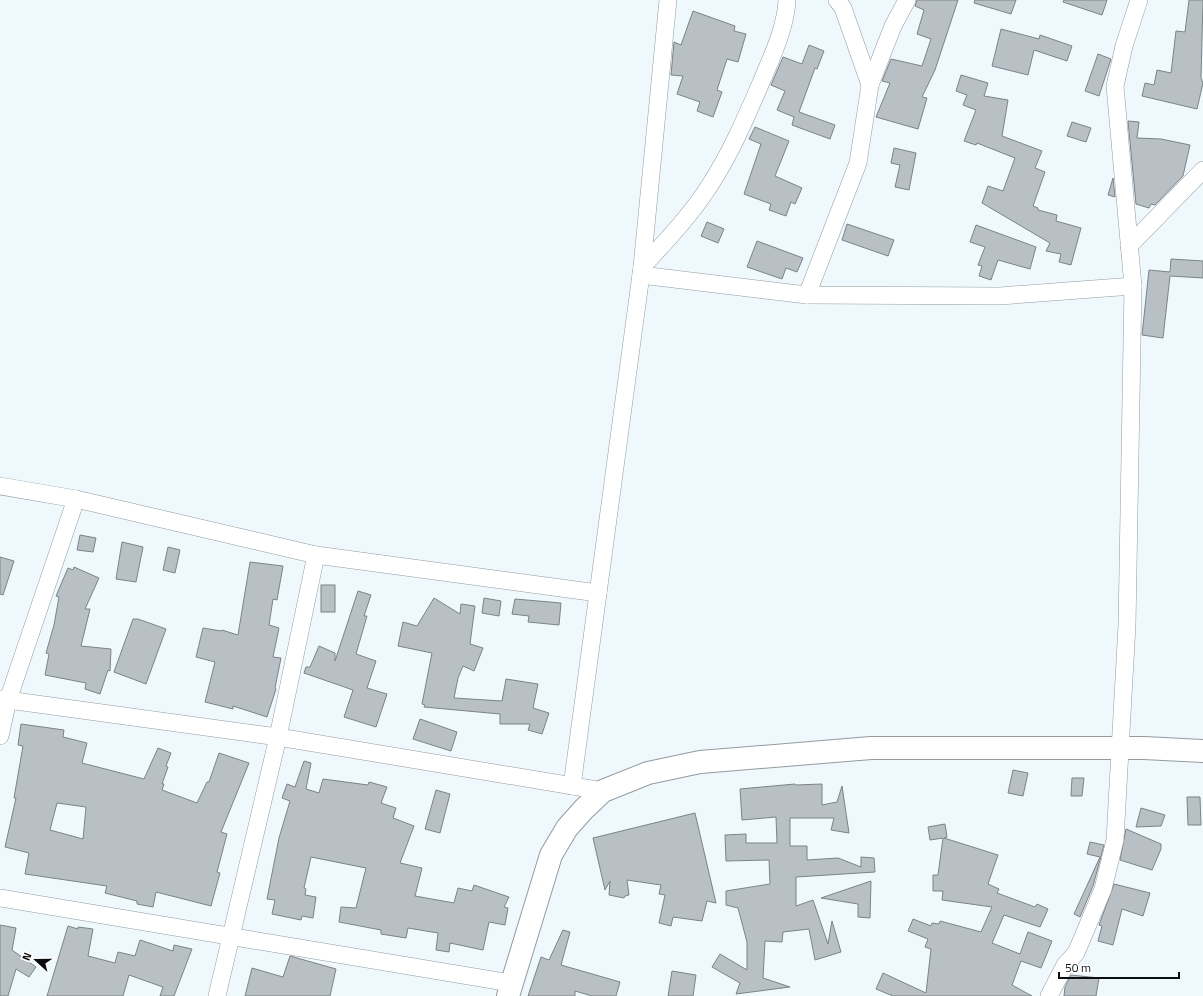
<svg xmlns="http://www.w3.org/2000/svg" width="1203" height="996" viewBox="0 0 1203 996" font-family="'Titillium Web',sans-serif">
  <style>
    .building { fill: #b8c0c5; stroke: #7b8388; fill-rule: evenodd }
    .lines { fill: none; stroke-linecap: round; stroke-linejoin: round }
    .street-casing { stroke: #939ba0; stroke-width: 18 }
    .secondary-casing { stroke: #939ba0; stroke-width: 24 }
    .street { stroke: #fff; stroke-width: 17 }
    .secondary { stroke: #fff; stroke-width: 22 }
  </style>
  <rect width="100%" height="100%" fill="#eff8fd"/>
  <!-- building -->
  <g class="building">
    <path d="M917 0H958L935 70 922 97 927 98 918 129 876 117 890 83 882 81 891 59 922 66 931 39 917 34 924 10 915 6Z"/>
    <path d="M975 0H1016L1011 14 974 3Z"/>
    <path d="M1064 0H1107L1102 15 1063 2Z"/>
    <path d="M1189 0H1203L1201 78 1203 83 1197 109 1142 96 1145 83 1154 85 1157 70 1171 73 1176 31 1185 32Z"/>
    <path d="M693 11 735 26 734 31 746 34 738 62 727 59 717 90 722 92 713 117 697 111 700 102 677 94 683 76 671 75 674 42 681 45Z"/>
    <path d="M1001 29 1039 39 1040 35 1072 46 1067 61 1034 50 1028 75 992 66Z"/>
    <path d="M809 45 824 51 817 69 815 68 799 112 835 125 830 139 792 125 794 117 777 110 785 91 771 85 783 57 802 64Z"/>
    <path d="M1098 54 1111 59 1099 96 1085 91Z"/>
    <path d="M961 75 988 83 984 96 1008 100 1002 136 1042 151 1035 168 1045 172 1033 206 1038 208V210L1057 215 1056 221 1081 228 1071 265 1059 262 1061 254 1046 251 1050 243 982 203 988 186 1003 191 1015 158 977 143 976 145 964 141 976 110 963 105 967 95 956 91Z"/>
    <path d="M1128 121 1139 122 1137 138 1161 139 1190 145 1183 176 1155 205 1151 204 1149 208 1136 204Z"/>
    <path d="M1072 122 1091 128 1086 142 1067 136Z"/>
    <path d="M755 127 789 141 775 176 802 188 795 204 791 202 786 216 769 210 771 204 744 194 761 144 749 139Z"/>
    <path d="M894 148 916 153 909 190 895 187 900 165 891 163Z"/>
    <path d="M1113 178 1115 197 1108 195Z"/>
    <path d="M707 222 724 229 718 243 701 236Z"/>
    <path d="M847 224 894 240 888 256 842 240Z"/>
    <path d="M976 225 1036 247 1030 269 998 260 991 280 979 276 982 266 978 265 985 247 970 242Z"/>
    <path d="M757 241 803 258 797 272 786 268 782 279 747 267Z"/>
    <path d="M1171 259 1203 261V278L1170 276 1163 338 1142 335 1149 270 1170 272Z"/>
    <path d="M80 535 96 538 93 552 77 550Z"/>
    <path d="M122 542 143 547 136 582 116 579Z"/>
    <path d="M168 547 180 550 175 573 163 570Z"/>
    <path d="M0 557 14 561 3 595 0 594Z"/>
    <path d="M250 562 283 566 277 600 273 599 269 625 279 628 273 657 281 658 275 688 276 689 267 717 233 706V709L205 702 215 662 196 657 203 628 221 631 222 630 238 635Z"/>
    <path d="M74 567 99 578 85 609H90L81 646 111 649 110 671 108 670 100 694 85 689 86 683 45 675 49 654 46 653 54 625 59 597 56 596 68 568 73 570Z"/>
    <rect x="321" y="585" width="14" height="27"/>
    <path d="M358 591 371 595 364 616H367L356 654 376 661 367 688 387 694 376 727 344 717 353 690 304 673 306 667H310L319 646 335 653V661Z"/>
    <path d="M434 598 460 614 461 604 475 606 470 644 483 648 474 671 463 666 458 678 454 698 502 701 506 679 538 684 533 708 549 713 542 734 528 730 530 724H500V714L424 707 425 705 422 704 432 653 398 646 403 622 417 626Z"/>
    <path d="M484 598 501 601 499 616 482 613Z"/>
    <path d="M515 599 561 603 559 625 528 622 529 616 512 614Z"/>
    <path d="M133 619H138L166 629 146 684 114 672Z"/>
    <path d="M420 719 457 732 451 751 413 739Z"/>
    <path d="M21 724 64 730 63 737 87 743 82 763 144 779 158 748 171 753 166 766 168 767 162 784H164L162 790 197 803 207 782H209L219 753 249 763 221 832 227 834 217 872 220 873 211 906 156 892 153 907 137 904V901L105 893 107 886 25 874 29 853 5 847 16 798H14L23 746 18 745ZM57 803 86 807 83 839 50 830Z"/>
    <path d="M304 761 311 763 306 789 319 793 323 779 368 785 369 782 387 787 381 803 396 808 393 818 414 826 400 863 422 868 415 896 454 903 458 888 472 891 474 885 509 897 504 907 508 908 505 925 489 922 483 950 450 943 449 952 436 950 438 933 408 928 406 938 381 934V930L339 922 341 907 356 908 366 868 311 857 304 888 306 889 305 895 316 897 313 918 302 916 301 920 272 914 275 900 267 899 279 838 290 801 282 798 287 784 295 787Z"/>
    <path d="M1013 770 1028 773 1023 796 1008 793Z"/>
    <path d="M1072 778H1084L1082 796H1071Z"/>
    <path d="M795 784 796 785 822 784V805L837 802 842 786 849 833 831 830 834 818H790V846H807V860L838 858 861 867V857L874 858 875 872 796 877V906L813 900 828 944 832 921 841 952 815 960 809 929 783 932 782 942 765 941 763 978 790 987 736 994 740 983 712 967 720 954 747 970V942L738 908 726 905V891L770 884 769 860 726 861 725 835 746 834V843H777L776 817 742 820 740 789Z"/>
    <path d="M436 790 450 794 440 833 425 829Z"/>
    <path d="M1187 797H1200L1201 825H1188Z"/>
    <path d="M1141 808 1165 815 1161 826 1136 827Z"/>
    <path d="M695 813 716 903 707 901 702 921 673 917 671 926 659 923 665 895 659 894 661 885 627 880 629 895 625 896 624 898 609 895 610 881 605 890 593 838Z"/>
    <path d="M945 824 947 837 944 838 998 855 988 884 999 889 997 893 1035 907 1037 904 1048 909 1040 927 1004 915 992 943 1020 954 1028 932 1052 941 1041 968 1021 961 1012 985 1032 996H893L876 989 883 973 926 993 931 949 925 947 928 939 908 931 913 919 931 926 932 923 939 924 940 921 981 932 992 907 942 900 943 891H933V875H938L943 838 930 840 928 827Z"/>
    <path d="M1126 829 1161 844V849L1152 870 1120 860Z"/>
    <path d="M1090 842 1104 845 1093 886 1080 917 1074 914 1100 857 1087 854Z"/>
    <path d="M871 881 870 918 858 917V904L821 898Z"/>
    <path d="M1114 884 1150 893 1143 916 1122 909 1113 945 1098 941 1102 926 1099 925Z"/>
    <path d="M0 925 16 928 12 950 36 967 29 977 16 969 8 996H0Z"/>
    <path d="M68 926 78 929V927L93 929 88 956 115 963 118 952 135 956 140 940 173 951 174 945 192 949 174 996H160L163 987 129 975 123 996H47Z"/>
    <path d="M563 930 570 932 561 965 620 982 616 996H592L575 991V996H528L541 957 549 960Z"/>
    <path d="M290 956 336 969 330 996H245L252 968 283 977Z"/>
    <path d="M672 971 696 975 693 996H668Z"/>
    <path d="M1071 975 1099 978 1096 996H1064L1065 987Z"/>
  </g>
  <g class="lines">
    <!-- street casing -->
    <g class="street-casing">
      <g id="street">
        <path d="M837 0 843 8 870 85"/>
        <path d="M1129 246 1203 170"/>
        <path d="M642 267C666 241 691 215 710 185 732 151 747 115 763 78 773 54 786 26 787 0"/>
        <path d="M641 275 807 295 1000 296 1133 286"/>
        <path d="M807 295 858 163 870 85 893 26 907 0"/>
        <path d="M0 486 76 499 316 555 598 593"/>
        <path d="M0 699 278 737 603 791"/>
        <path d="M0 736 8 700 76 499"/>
        <path d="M572 786 642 267 668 0"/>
        <path d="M0 898 511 983"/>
        <path d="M217 996 278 737 316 555"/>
        <path d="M1049 996 1065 965 1076 953 1103 889 1115 840 1127 625 1133 286 1115 86 1124 46 1139 0"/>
      </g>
    </g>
    <!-- secondary casing -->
    <g class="secondary-casing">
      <path id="secondary" d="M508 996 551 855 567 828 584 809 603 791 648 773 700 762 871 748H1144L1203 751"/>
    </g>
    <!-- street -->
    <use href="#street" class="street"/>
    <!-- secondary -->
    <use href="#secondary" class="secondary"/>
  </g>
  <!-- north arrow -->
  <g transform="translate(36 960) rotate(291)" stroke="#ffffff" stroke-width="3" paint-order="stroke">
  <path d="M0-3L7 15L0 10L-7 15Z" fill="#0a0d0f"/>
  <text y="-6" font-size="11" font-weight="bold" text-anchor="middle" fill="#0a0d0f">N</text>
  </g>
  <!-- scale -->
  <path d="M1059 972v6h120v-6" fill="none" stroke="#0a0d0f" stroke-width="2"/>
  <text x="1065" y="972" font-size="12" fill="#0a0d0f" stroke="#ffffff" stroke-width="3" paint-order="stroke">50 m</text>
</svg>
